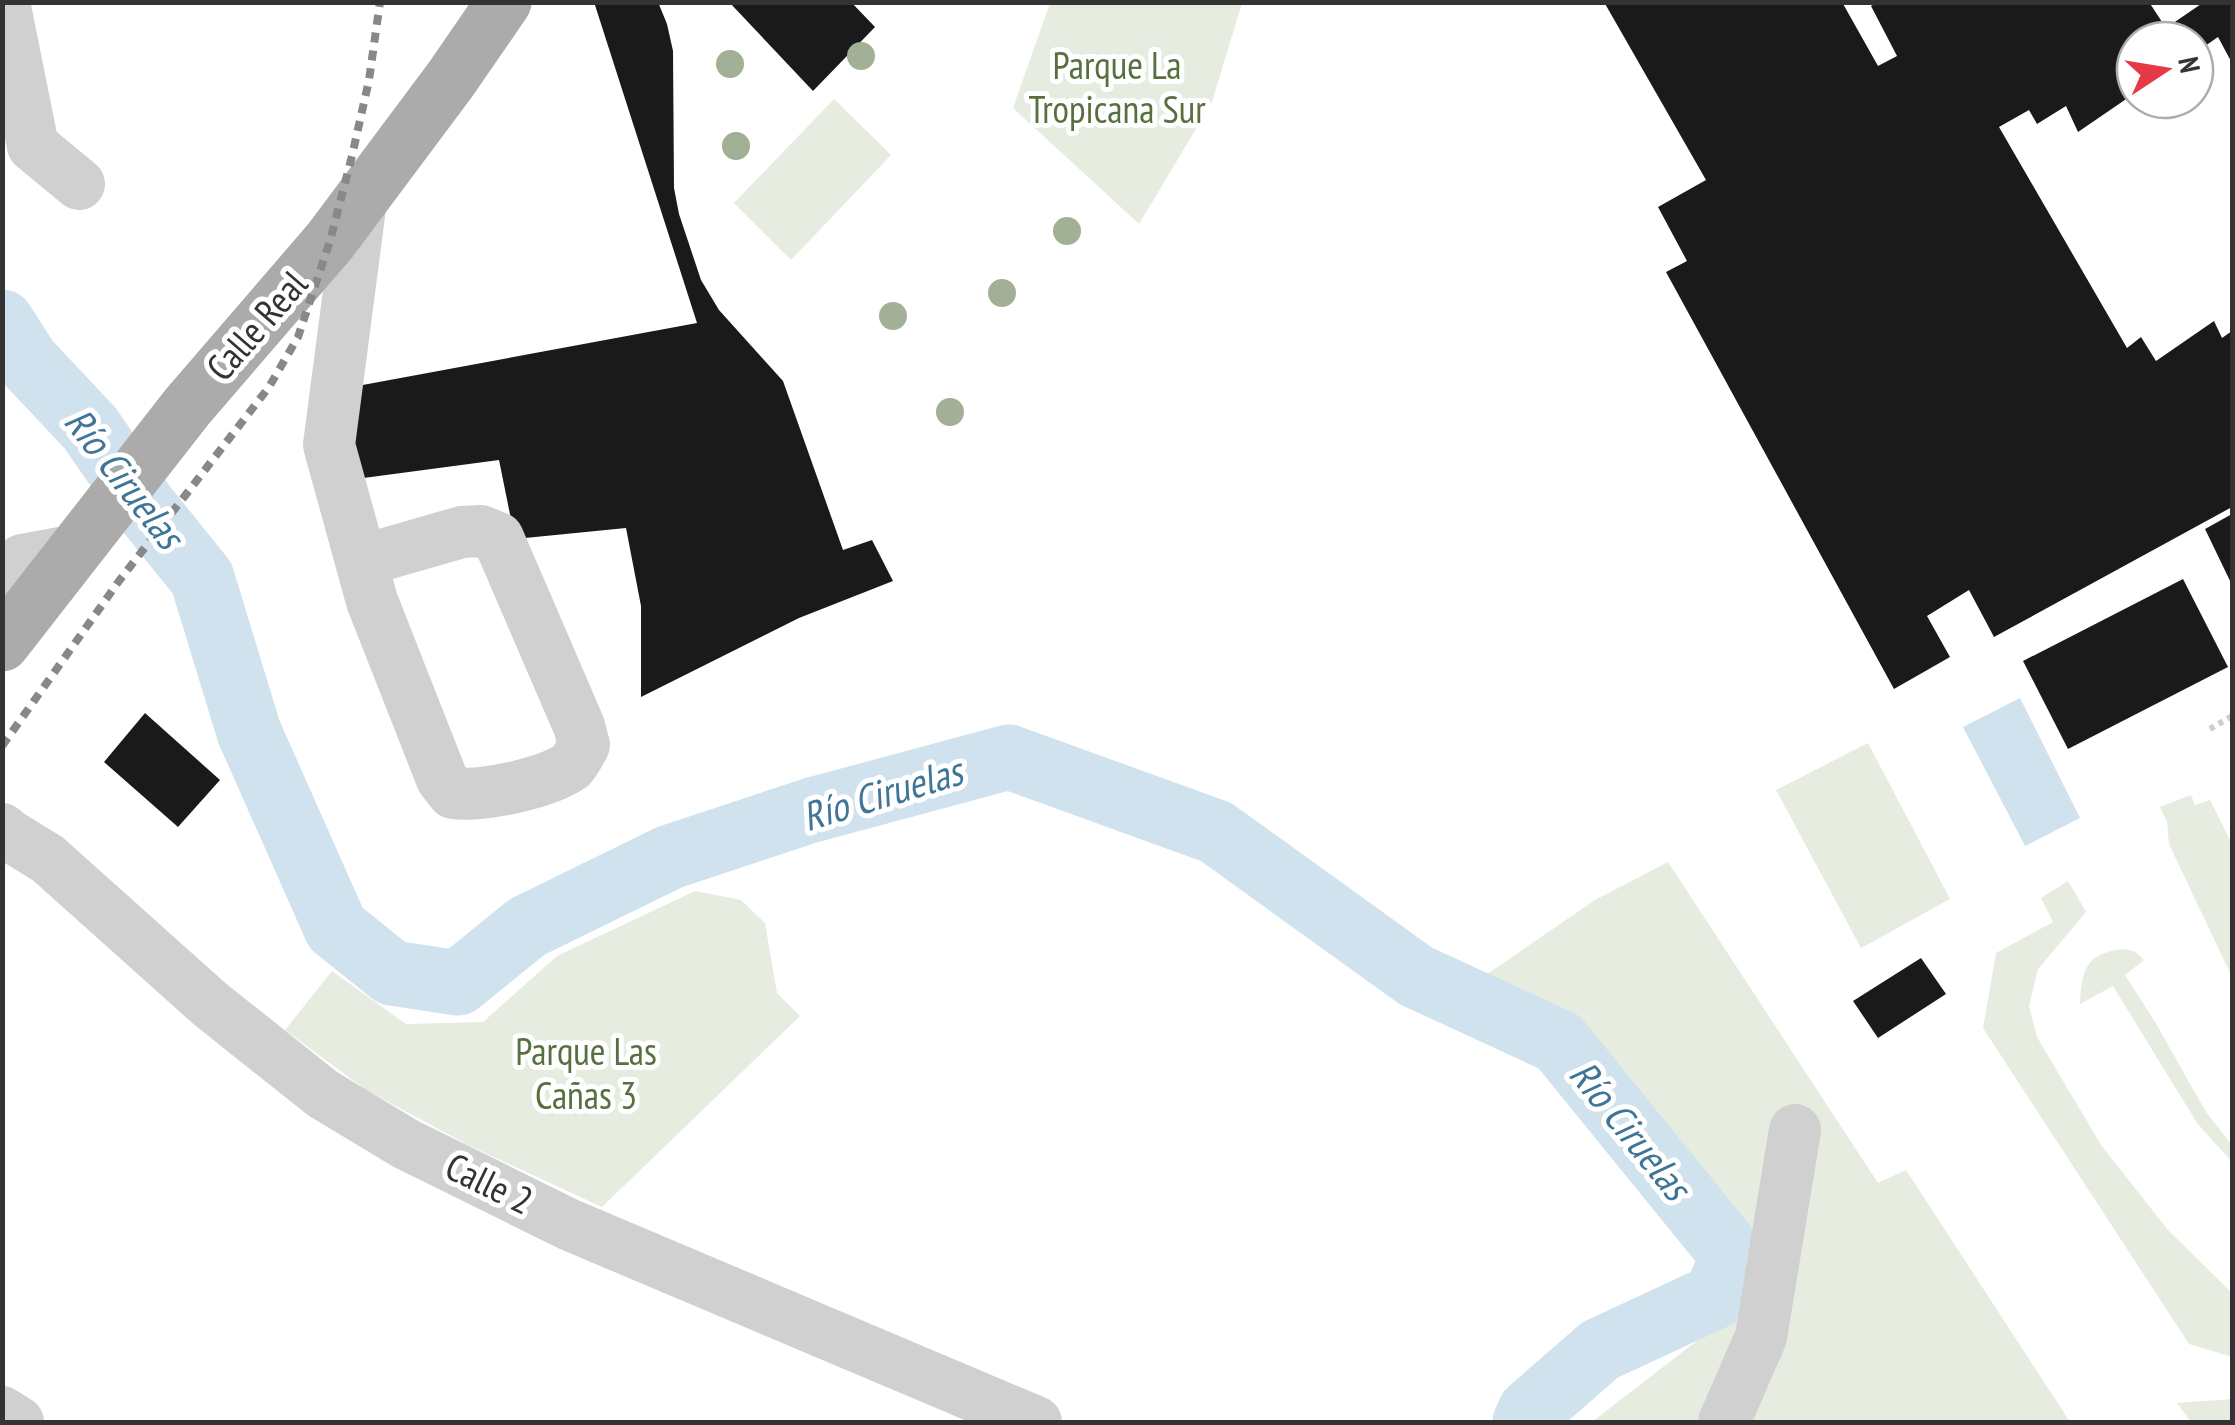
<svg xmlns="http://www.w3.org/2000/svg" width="2235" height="1425" viewBox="0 0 2235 1425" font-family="'PT Sans Narrow',sans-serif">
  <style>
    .green { fill: #e6ecdf }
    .water { fill: #cfe2ee }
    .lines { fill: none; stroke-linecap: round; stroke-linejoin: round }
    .river { stroke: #cfe2ee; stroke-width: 65 }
    .building { fill: #1a1a1a }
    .path { stroke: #cdcdcd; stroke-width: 6; stroke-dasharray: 5 5; stroke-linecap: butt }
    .minor { stroke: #d0d0d0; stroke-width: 52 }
    .major { stroke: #ababab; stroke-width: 55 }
    .rail { stroke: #888; stroke-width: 8; stroke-dasharray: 10 8; stroke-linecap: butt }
    .tree { fill: #a2b095 }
    .labels { text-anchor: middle; stroke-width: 10; stroke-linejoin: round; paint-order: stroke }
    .park-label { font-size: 38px; fill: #56703f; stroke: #fff }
    .street-label { font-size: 38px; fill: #333; stroke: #fff }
    .water-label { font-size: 40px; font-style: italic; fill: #3f7597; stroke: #fff }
  </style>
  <rect width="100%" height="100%" fill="#fff"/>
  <!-- green -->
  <g class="green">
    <path d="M1050 3H1242L1212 102 1139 224 1013 108Z"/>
    <path d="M834 99 891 155 791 260 734 203Z"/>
    <path d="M1868 743 1950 899 1861 948 1776 790Z"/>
    <path d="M2191 795 2195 805 2210 800 2232 844V977L2169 844 2167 822 2160 807Z"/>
    <path d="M1668 862 1878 1183 1906 1170 2070 1422H1592L1782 1275 1569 1022 1480 979 1595 900Z"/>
    <path d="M2068 881 2086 912 2038 969 2029 1006 2037 1037 2101 1145 2168 1230 2232 1293V1357L2189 1344 1983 1028 1996 953 2053 922 2041 898Z"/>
    <path d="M695 891 741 900 765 923 777 993 800 1016 602 1207 468 1145 366 1090 285 1030 332 971 406 1024 483 1022 557 956Z"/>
    <path d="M2123 949 2134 951 2144 960 2125 975 2155 1022 2206 1112 2232 1145V1162L2197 1123 2113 986 2080 1004C2082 969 2085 954 2123 949Z"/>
    <path d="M2232 1399V1422H2191L2177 1403Z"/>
  </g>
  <!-- water -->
  <path class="water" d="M2020 698 2080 818 2025 846 1963 727Z"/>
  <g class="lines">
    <!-- river -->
    <path class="river" d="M2 322 27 361 90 428 144 506 202 578 249 732 336 928 392 973 458 983 527 927 670 857 812 810 1009 757 1216 832 1416 976 1559 1042 1733 1256 1716 1296 1600 1350 1530 1411 1525 1422"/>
  </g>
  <!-- building -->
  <g class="building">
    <path d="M594 2H658L667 24 673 51 674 188 679 214 701 280 719 310 783 381 843 550 872 540 893 581 799 618 641 697V606L626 528 515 539 499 460 356 479 341 389 697 323Z"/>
    <path d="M729 2H851L875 27 813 91Z"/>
    <path d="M1604 2H1842L1878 66 1897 56 1871 6 1878 2H2149L2166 28 2204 2H2232V63L2218 37 2195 53V40H2135V93L2078 132 2066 106 2037 124 2029 110 1999 127 2127 348 2141 337 2156 361 2214 321 2222 338 2232 331V507L1994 637 1969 590 1927 616 1950 657 1894 689 1666 272 1687 261 1658 207 1706 180Z"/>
    <path d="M2232 514V585L2205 529Z"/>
    <path d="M2183 579 2228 667 2068 749 2023 661Z"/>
    <path d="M145 713 220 780 178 827 104 762Z"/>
    <path d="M1921 958 1946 994 1878 1038 1853 1001Z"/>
  </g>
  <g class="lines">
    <!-- path -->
    <path class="path" d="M2210 729 2232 716"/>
    <!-- minor -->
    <g class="minor">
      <path d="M4 2 33 146 79 184"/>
      <path d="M361 200 329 445 372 601 442 779 453 793C482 797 547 783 571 766 576 761 580 752 584 745L579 726 498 538 481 531 462 532 361 561"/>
      <path d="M2 579 22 560 76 550"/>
      <path d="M2 829 9 835 48 859 210 1004 323 1094 406 1144 570 1225 1036 1422"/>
      <path d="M2 1412 18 1422"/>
      <path d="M1724 1422 1761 1337 1795 1130"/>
    </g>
    <!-- major -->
    <path class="major" d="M2 644 187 407 330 241 451 79 504 2"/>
    <!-- rail -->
    <path class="rail" d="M2 746 119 581 269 387 298 337 330 241 352 156 369 80 380 2"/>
  </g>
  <!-- trees -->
  <g class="tree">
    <circle cx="861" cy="56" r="14"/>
    <circle cx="730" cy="64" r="14"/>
    <circle cx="736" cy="146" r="14"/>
    <circle cx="1067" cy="231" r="14"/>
    <circle cx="1002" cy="293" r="14"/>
    <circle cx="893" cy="316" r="14"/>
    <circle cx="950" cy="412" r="14"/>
  </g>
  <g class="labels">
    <!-- park labels -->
    <g class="park-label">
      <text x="1117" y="79">Parque La<tspan x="1117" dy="44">Tropicana Sur</tspan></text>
      <text x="586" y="1065">Parque Las<tspan x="586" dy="44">Cañas 3</tspan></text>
    </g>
    <!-- street labels -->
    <g class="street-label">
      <text transform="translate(257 326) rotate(-49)" y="13">Calle Real</text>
      <text transform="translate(489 1184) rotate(26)" y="13">Calle 2</text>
    </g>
    <!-- water labels -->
    <g class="water-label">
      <text transform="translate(124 478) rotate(52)" y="14">Río Ciruelas</text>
      <text transform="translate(882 794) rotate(-17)" y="14">Río Ciruelas</text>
      <text transform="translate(1630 1130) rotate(51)" y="14">Río Ciruelas</text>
    </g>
  </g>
  <!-- border -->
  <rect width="2235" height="1425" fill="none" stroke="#333333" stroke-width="10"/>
  <!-- north arrow -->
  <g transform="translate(2165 70) rotate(78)"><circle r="48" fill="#ffffff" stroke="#adadad" stroke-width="2.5"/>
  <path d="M0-8L18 38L0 25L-18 38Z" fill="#e63946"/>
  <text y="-15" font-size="28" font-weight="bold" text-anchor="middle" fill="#333333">N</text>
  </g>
</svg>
